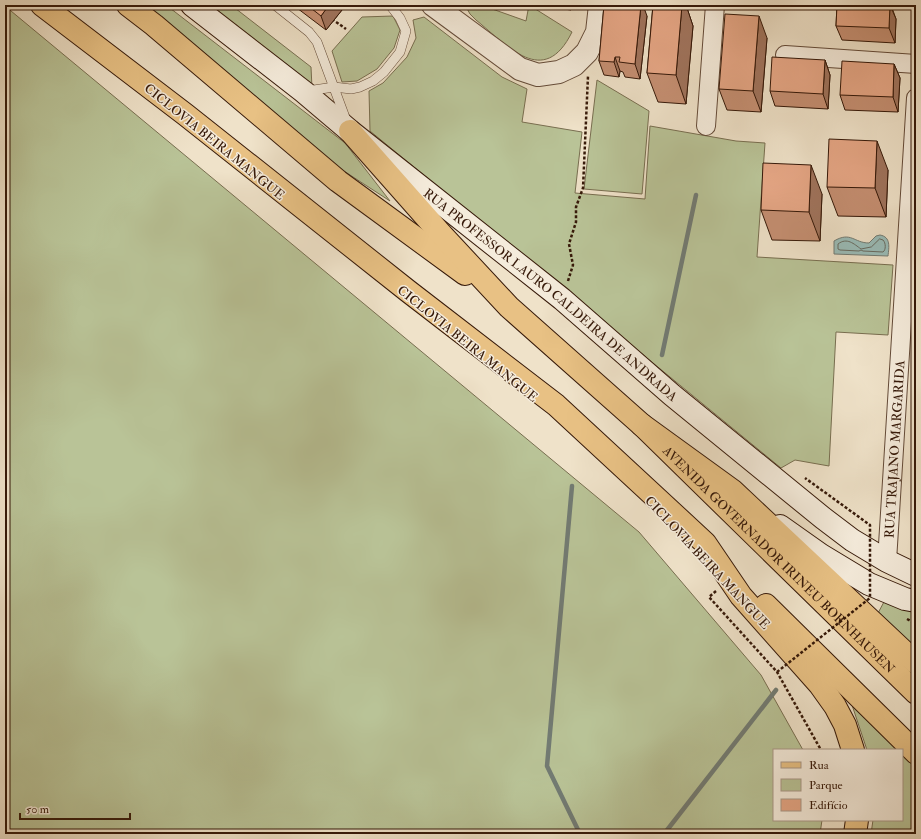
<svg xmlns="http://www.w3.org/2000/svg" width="921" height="839" viewBox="0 0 921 839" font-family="'IM FELL Double Pica',serif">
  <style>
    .green { fill: #b9c397; stroke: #786e50 }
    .water { fill: #9abdb9; stroke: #727b73 }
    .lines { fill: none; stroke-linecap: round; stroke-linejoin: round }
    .shore { stroke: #686b61; stroke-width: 1 }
    .stream { stroke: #727b73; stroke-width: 4.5 }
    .service-casing { stroke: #644b39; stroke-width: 10 }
    .minor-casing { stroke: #644b39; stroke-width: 20 }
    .tertiary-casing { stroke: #644b39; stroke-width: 24 }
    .secondary-casing { stroke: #361909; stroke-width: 24 }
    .primary-casing { stroke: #361909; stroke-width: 24 }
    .trunk-casing { stroke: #361909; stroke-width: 24 }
    .path { stroke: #361909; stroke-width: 2.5; stroke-dasharray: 3 2; stroke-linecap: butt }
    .service { stroke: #f5ecdc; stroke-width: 9 }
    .minor { stroke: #f5ecdc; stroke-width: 18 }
    .tertiary { stroke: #f5ecdc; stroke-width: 22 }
    .secondary { stroke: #f5ecdc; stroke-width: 22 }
    .primary { stroke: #e8c184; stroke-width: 22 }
    .trunk { stroke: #e8c184; stroke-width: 22 }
    .path-bridge { stroke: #361909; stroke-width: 2.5; stroke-dasharray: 3 2; stroke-linecap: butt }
    .wall { fill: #c58f72; stroke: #361909 }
    .shaded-wall { fill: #a0745d; stroke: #361909 }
    .building { fill: #e5a685; stroke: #361909 }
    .labels { text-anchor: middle; stroke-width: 3; stroke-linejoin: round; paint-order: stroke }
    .street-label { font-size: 13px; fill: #361909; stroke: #f5ecdc }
  </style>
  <rect width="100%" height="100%" fill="#efe2c9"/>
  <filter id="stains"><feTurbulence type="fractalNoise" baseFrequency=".005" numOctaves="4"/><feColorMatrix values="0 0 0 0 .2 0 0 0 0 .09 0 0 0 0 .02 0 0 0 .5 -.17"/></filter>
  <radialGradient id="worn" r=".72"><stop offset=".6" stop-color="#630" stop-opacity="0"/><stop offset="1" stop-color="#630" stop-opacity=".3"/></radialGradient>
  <!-- green -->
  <g class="green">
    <path d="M132 5H166L345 143 390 201 307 147Z"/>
    <path d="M206 5H231L311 67 312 88Z"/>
    <path d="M465 5H481L526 21 529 5 572 32C544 89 508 46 476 20L470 14Z"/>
    <path d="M5 6 639 532 761 675 803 750H774V820H822L820 834H5Z"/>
    <path d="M393 16 400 30 394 48 377 69 357 81 342 82 332 51 362 17Z"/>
    <path d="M424 17 502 77 527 89 522 122 582 132 575 193 645 199 650 126 736 141 765 143 757 257 893 265 888 335 836 332 829 466 795 460 781 468 370 131 369 91 383 83 407 57 416 38 413 20Z"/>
    <path d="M597 80 649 111 642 194 584 189Z"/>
    <path d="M885 600 916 614V649L877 615Z"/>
    <path d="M852 705 898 750H867Z"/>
    <path d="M902 754 916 767V834H871L873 820H902Z"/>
  </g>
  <!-- water -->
  <path class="water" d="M880 235C891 237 889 247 888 256L834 254V241C851 231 854 243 869 243L876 236Z"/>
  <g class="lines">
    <!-- shore -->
    <path class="shore" d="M880 239 883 240C886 243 886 250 883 252L863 251 861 250 859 251 840 250 838 249V244C847 237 854 244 861 249L871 247Z"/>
    <!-- stream -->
    <g class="stream">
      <path d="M662 355 696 195"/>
      <path d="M572 486 547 766 580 834"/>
      <path d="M664 834 776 690"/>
    </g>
    <!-- service casing -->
    <g class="service-casing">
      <g id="service">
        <path d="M275 5 309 32 317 42 346 120"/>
        <path d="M307 91 334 87 351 89 360 87 373 81 384 72 400 52 406 31 400 18 390 5"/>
      </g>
    </g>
    <!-- minor casing -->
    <g class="minor-casing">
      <g id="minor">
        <path d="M785 55 916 64"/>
        <path d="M706 126 715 5"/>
        <path id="s1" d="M887 561 916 98"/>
      </g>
    </g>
    <!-- tertiary casing -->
    <g class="tertiary-casing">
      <path id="tertiary" d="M433 5 520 69 538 75 559 72 574 65 587 52 597 32 600 5"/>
    </g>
    <!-- secondary casing -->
    <g class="secondary-casing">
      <g id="secondary">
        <path id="s2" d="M192 5 304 92 350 131 562 299 672 395 823 518 852 540 887 561 916 575"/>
        <path d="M780 526 821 555 869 584 905 599 916 601"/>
      </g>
    </g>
    <!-- primary casing -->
    <g class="primary-casing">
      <g id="primary">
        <path d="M42 5 186 115 408 291 556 405 705 543 741 596 820 685 835 706 845 725 853 750"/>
        <path d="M128 5 154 25 338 181 465 274"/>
        <path id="s3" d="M350 131 441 234 509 307 642 425 916 693"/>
        <path d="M766 605 916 753"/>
        <path d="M855 834 857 820"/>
      </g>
    </g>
    <!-- trunk casing -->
    <g class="trunk-casing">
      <path id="trunk" d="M642 425 733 491 916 663"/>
    </g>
    <!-- path -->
    <g class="path">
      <path d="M332 19 346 29"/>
      <path d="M568 281 573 265 569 244 576 222V207L583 188 588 76"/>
      <path d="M716 591 709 597 777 672 821 750"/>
      <path d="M907 619 916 624"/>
    </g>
    <!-- service -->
    <use href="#service" class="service"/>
    <!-- minor -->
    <use href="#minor" class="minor"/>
    <!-- tertiary -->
    <use href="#tertiary" class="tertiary"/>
    <!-- secondary -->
    <use href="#secondary" class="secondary"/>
    <!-- primary -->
    <use href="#primary" class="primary"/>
    <!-- trunk -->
    <use href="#trunk" class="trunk"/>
    <!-- path-bridge -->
    <path class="path-bridge" d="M777 672 870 598V525L805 478"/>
  </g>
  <!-- wall -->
  <g class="wall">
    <path d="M293 5H341L342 10 326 30Z"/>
    <path d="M548 5H572L571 10 549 7Z"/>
    <path d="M604 5H622L623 6 647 16 640 79 625 77 623 72 620 71 619 77 604 75 599 61Z"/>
    <path d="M653 5H686L693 26 686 104 658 102 647 73Z"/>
    <path d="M837 5H891L896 19 895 43 842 40 836 26Z"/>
    <path d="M767 38 761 112 727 110 719 89Z"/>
    <path d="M825 60 830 75 828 109 775 106 770 91Z"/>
    <path d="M894 64 900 78 898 112 845 110 840 95Z"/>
    <path d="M888 170 886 217 838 216 827 187Z"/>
    <path d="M822 194 820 241 772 240 761 210Z"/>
    <path d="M916 466V508L913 501Z"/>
  </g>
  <!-- shaded-wall -->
  <g class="shaded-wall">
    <path d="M329 5H341L342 10 326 30 321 16Z"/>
    <path d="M570 5H572L571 10Z"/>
    <path d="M641 5H643L647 16 640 79 635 64Z"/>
    <path d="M682 5H686L693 26 686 104 676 75Z"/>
    <path d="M890 5 896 19 895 43 889 28Z"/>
    <path d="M759 16 767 38 761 112 753 91Z"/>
    <path d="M615 57 620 71 619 77 614 62Z"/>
    <path d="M825 60 830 75 828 109 823 94Z"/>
    <path d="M894 64 900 78 898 112 893 97Z"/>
    <path d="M877 141 888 170 886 217 875 188Z"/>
    <path d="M811 165 822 194 820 241 809 212Z"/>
  </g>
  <!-- building -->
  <g class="building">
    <path d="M307 5H329L321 16Z"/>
    <path d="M604 5H620L625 6V5H641L635 64 619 62 620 57H615L614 62 599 61Z"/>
    <path d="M653 5H682L676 75 647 73Z"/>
    <path d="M837 5H890L889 28 836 26Z"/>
    <path d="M725 14 759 16 753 91 719 89Z"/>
    <path d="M772 57 825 60 823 94 770 91Z"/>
    <path d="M842 61 894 64 893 97 840 95Z"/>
    <path d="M829 139 877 141 875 188 827 187Z"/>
    <path d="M763 163 811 165 809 212 761 210Z"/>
    <path d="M915 466H916V501H913Z"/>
  </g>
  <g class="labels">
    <!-- street labels -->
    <g class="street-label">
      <text transform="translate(215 141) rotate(39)" y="5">CICLOVIA BEIRA MANGUE</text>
      <text dy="5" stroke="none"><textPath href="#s2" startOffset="461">RUA PROFESSOR LAURO CALDEIRA DE ANDRADA</textPath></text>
      <text transform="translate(468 343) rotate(39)" y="5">CICLOVIA BEIRA MANGUE</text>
      <text dy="5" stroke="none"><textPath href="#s1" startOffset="112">RUA TRAJANO MARGARIDA</textPath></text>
      <text dy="5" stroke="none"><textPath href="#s3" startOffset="607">AVENIDA GOVERNADOR IRINEU BORNHAUSEN</textPath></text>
      <text transform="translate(708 562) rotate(47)" y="5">CICLOVIA BEIRA MANGUE</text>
    </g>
  </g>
  <!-- margin -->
  <rect width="921" height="839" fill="none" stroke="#efe2c9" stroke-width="20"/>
  <rect x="6" y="6" width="909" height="827" fill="none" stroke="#361909" stroke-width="2"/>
  <rect x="10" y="10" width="901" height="819" fill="none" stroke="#361909"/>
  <!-- legend -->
  <rect x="773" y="749" width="130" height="72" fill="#f5ecdc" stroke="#a99888"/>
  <rect x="781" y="762" width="20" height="6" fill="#e8c184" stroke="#a99888"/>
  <text x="809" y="769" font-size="12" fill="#361909">Rua</text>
  <rect x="781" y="779" width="20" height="12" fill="#b9c397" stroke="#a99888"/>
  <text x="809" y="789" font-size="12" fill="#361909">Parque</text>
  <rect x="781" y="799" width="20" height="12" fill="#e5a685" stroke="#a99888"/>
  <text x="809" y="809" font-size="12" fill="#361909">Edifício</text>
  <!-- scale -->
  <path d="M20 813v6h110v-6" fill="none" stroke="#361909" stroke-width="2"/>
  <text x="26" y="813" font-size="12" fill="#361909" stroke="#f5ecdc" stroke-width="3" paint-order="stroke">50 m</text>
  <rect width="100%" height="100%" filter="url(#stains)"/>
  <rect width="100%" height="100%" fill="url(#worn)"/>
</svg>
